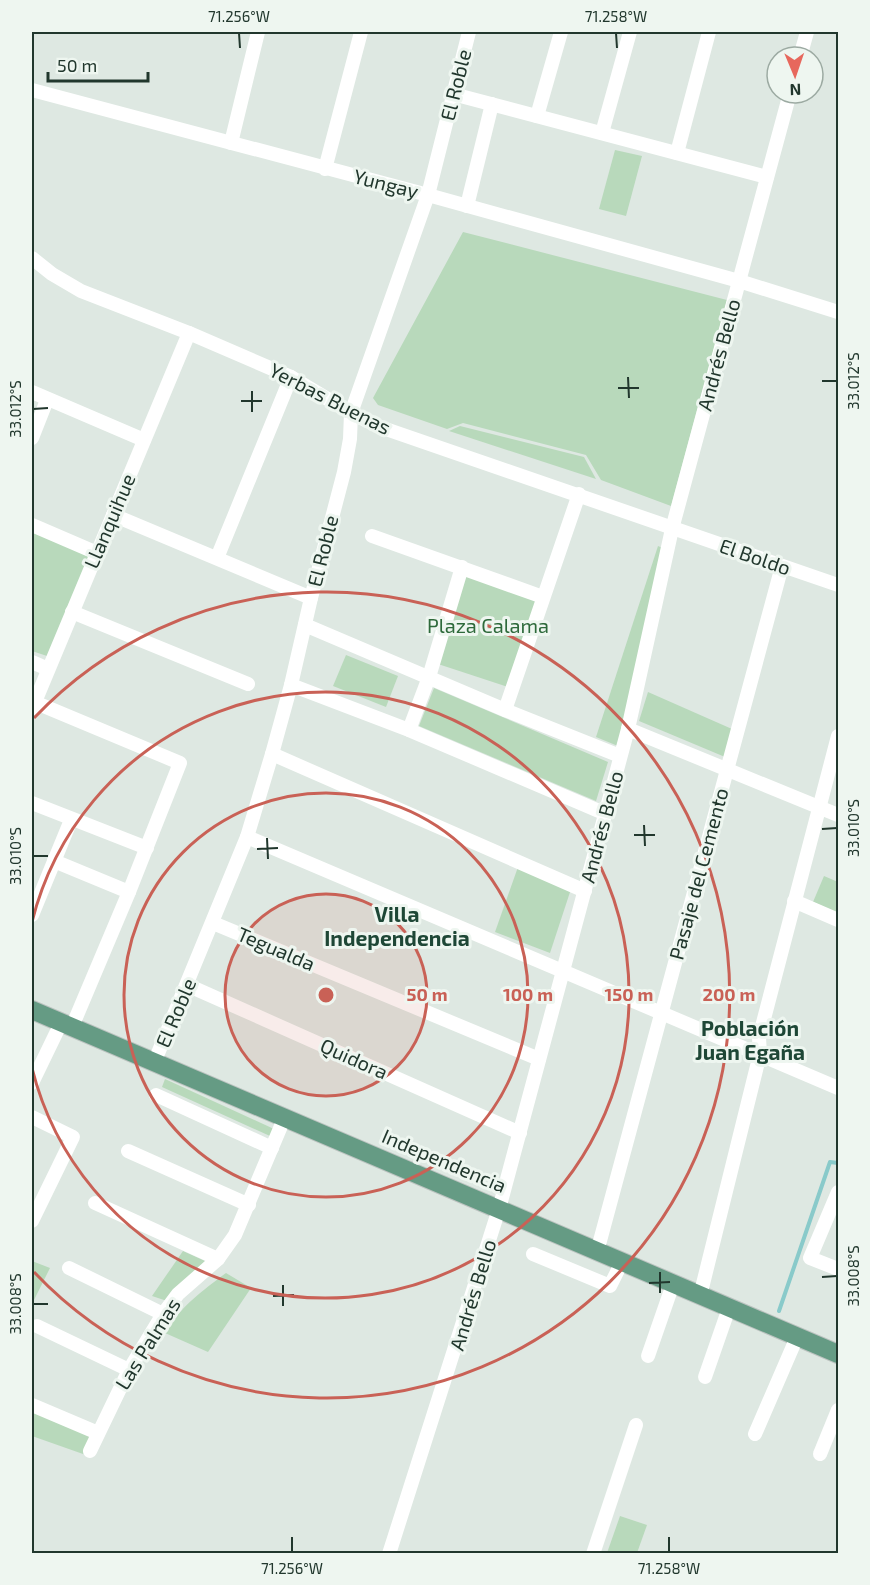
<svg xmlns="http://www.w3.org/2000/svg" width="870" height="1585" viewBox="0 0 870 1585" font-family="'Exo 2',sans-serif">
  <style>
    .green { fill: #b8d9bb }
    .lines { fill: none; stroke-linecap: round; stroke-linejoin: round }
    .stream { stroke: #89caca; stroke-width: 4 }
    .major-casing { stroke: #bcc3c0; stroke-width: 20 }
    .minor { stroke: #fff; stroke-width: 14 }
    .major { stroke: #659b84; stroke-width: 18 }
    .ticks { fill: none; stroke: #21372d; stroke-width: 2 }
    .ring { fill: none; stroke: #c96156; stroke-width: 3 }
    .labels { text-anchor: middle; stroke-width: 6; stroke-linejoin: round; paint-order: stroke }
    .street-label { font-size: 20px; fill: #21372d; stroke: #eef6f0 }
    .park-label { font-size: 20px; fill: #2e6a3b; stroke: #eef6f0 }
    .neighbourhood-label { font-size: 21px; font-weight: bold; fill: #1e4736; stroke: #eef6f0 }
    .centre { fill: #c96156; stroke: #eef6f0; stroke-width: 3 }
    .ring-label { font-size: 18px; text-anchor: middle; font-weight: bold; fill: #c96156; stroke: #eef6f0; stroke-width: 6; stroke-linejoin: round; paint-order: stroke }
    .neatline { fill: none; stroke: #21372d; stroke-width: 2 }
    .ticks-label { font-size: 15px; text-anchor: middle; fill: #21372d }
  </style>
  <rect width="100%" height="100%" fill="#dee8e2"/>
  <!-- green -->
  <g class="green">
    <path d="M615 150 642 156 626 216 599 209Z"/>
    <path d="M463 232 727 300 671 506 601 480 586 455 463 423 447 429 378 405 373 398Z"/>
    <path d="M460 426 584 457 596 479 449 431Z"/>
    <path d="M32 532 96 559 53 658 32 651Z"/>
    <path d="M658 546 667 550 618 746 596 737Z"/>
    <path d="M465 574 537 599 508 687 438 664Z"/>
    <path d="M346 655 398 676 386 707 333 686Z"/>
    <path d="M434 688 608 762 596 801 419 726Z"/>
    <path d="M648 692 732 729 725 757 639 721Z"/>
    <path d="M518 867 571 889 550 953 495 932Z"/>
    <path d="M824 876 838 882V913L813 902Z"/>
    <path d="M165 1079 274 1129 270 1136 162 1087Z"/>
    <path d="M183 1251 205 1261 167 1301 152 1296Z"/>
    <path d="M32 1261 50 1268 32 1304Z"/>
    <path d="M226 1273 251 1288 208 1352 165 1333C180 1307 202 1291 226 1273Z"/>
    <path d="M32 1407 92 1433 90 1446 83 1454 32 1436Z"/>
    <path d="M620 1516 647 1525 637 1553H607Z"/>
  </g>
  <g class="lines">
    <!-- stream -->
    <path class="stream" d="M779 1311 830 1162 838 1163"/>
    <!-- major casing -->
    <g class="major-casing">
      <path id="major" d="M32 1010 838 1354"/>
    </g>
    <!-- minor -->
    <g class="minor">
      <path d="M800 57 807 32"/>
      <path d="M32 90 428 195 739 281 838 312"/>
      <path d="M453 94 767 177"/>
      <path d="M537 116 561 32"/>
      <path d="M602 133 630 32"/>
      <path d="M231 143 258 32"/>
      <path d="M677 153 709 32"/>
      <path d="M325 169 361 32"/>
      <path d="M467 206 492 104"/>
      <path d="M32 258 52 274 81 291 189 333 291 377 351 413 380 427 838 585"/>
      <path d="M32 392 144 440"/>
      <path d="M32 438 47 400"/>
      <path d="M113 515 311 598"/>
      <path d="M32 525 97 553"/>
      <path d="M372 536 543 597"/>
      <path d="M217 558 291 377"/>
      <path d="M72 612 248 684"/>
      <path d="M305 625 505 710 620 756"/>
      <path d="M32 662 48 669"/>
      <path d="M291 685 409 730 606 814"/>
      <path d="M34 702 180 763 129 892 72 1027"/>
      <path d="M32 709 189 333"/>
      <path d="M505 710 579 494"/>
      <path d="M628 729 838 815"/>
      <path d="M409 730 429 677 462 567"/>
      <path d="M272 754 585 891"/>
      <path d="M32 803 147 848"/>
      <path d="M247 837 838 1088"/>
      <path d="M54 861 129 892"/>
      <path d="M794 901 838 920"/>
      <path d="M32 915 71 820"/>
      <path d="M213 923 539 1059"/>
      <path d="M187 985 520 1133"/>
      <path d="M154 1063 247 837 272 754 291 685 311 598 344 472 350 439 351 413 428 195 469 32"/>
      <path d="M32 1083 61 1023"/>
      <path d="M156 1095 272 1148"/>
      <path d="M32 1117 73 1137 32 1221"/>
      <path d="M128 1151 249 1205"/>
      <path d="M838 1192 810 1258 838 1269"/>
      <path d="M95 1203 218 1259"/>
      <path d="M597 1252 782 566"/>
      <path d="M533 1254 610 1286 622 1262"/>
      <path d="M69 1268 163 1314"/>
      <path d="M700 1296 760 1054 759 1038 838 736"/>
      <path d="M37 1326 129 1370"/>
      <path d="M648 1356 673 1284"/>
      <path d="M705 1377 729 1308"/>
      <path d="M32 1405 98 1433"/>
      <path d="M755 1434 797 1337"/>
      <path d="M90 1451 129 1370 163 1314 178 1294 218 1259 235 1235 284 1119"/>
      <path d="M820 1454 838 1410"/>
      <path d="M389 1554 499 1209 628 729 672 529 790 93"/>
      <path d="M593 1554 636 1425"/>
    </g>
    <!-- major -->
    <use href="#major" class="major"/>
  </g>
  <!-- ticks -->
  <path class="ticks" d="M239 33 240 48M616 33 617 48M628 377 629 398M822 381H837M618 388H639M252 391V412M241 401H262M33 409 48 408M644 825 645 846M822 829 837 828M634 835H655M267 838 268 859M257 849 278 848M33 856H48M660 1272V1293M822 1277 837 1276M649 1283 670 1282M283 1285V1306M273 1296 294 1295M33 1304H48M292 1537V1552M669 1537V1552"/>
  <!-- distance rings -->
  <circle cx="326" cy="995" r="101" fill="#c96156" fill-opacity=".12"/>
  <g class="ring">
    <circle cx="326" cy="995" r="101"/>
    <circle cx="326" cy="995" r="202"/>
    <path d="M32 922A303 303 0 1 1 32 1068"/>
    <path d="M34 718A403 403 0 1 1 34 1272"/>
  </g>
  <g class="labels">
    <!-- street labels -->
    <g class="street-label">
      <text transform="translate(456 85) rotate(-76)" y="7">El Roble</text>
      <text transform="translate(386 184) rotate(14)" y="7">Yungay</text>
      <text transform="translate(719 355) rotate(-75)" y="7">Andrés Bello</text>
      <text transform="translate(330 399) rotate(27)" y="7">Yerbas Buenas</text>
      <text transform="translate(110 521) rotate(-67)" y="7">Llanquihue</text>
      <text transform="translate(323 551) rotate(-76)" y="7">El Roble</text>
      <text transform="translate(755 557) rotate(19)" y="7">El Boldo</text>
      <text transform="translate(602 827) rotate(-75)" y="7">Andrés Bello</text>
      <text transform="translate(699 874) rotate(-75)" y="7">Pasaje del Cemento</text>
      <text transform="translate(276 949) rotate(23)" y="7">Tegualda</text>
      <text transform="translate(176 1013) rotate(-67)" y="7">El Roble</text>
      <text transform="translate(354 1059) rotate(24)" y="7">Quidora</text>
      <text transform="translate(444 1161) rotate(23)" y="7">Independencia</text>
      <text transform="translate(473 1295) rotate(-73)" y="7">Andrés Bello</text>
      <text transform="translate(148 1344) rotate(-58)" y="7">Las Palmas</text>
    </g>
    <!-- park labels -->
    <g class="park-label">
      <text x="488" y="633">Plaza Calama</text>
    </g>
    <!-- neighbourhood labels -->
    <g class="neighbourhood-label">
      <text x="397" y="922">Villa<tspan x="397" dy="24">Independencia</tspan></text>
      <text x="750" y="1036">Población<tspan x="750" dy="24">Juan Egaña</tspan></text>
    </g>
  </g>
  <circle cx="326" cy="995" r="9" class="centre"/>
  <g class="ring-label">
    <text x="427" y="1001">50 m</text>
    <text x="528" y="1001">100 m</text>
    <text x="629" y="1001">150 m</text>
    <text x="729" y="1001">200 m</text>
  </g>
  <!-- border -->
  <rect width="870" height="1585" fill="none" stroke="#eef6f0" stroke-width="66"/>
  <!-- north arrow -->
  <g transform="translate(795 75) rotate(178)"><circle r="28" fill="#eef6f0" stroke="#9caaa2" stroke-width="1.5"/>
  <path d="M0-4.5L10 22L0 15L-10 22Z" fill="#e7685d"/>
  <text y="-9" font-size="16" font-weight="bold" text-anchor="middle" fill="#21372d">N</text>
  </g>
  <!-- scale -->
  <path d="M48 72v9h100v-9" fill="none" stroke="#21372d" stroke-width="3"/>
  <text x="57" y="72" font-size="18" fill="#21372d" stroke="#eef6f0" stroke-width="4.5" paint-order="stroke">50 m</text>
  <rect x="33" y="33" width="804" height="1519" class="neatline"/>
  <g class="ticks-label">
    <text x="239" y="22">71.256°W</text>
    <text x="616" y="22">71.258°W</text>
    <text transform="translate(854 381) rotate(-90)" y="5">33.012°S</text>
    <text transform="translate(16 409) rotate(-90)" y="5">33.012°S</text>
    <text transform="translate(854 828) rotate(-90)" y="5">33.010°S</text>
    <text transform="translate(16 856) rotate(-90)" y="5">33.010°S</text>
    <text transform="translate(854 1276) rotate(-90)" y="5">33.008°S</text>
    <text transform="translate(16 1304) rotate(-90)" y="5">33.008°S</text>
    <text x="292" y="1574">71.256°W</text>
    <text x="669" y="1574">71.258°W</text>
  </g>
</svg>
